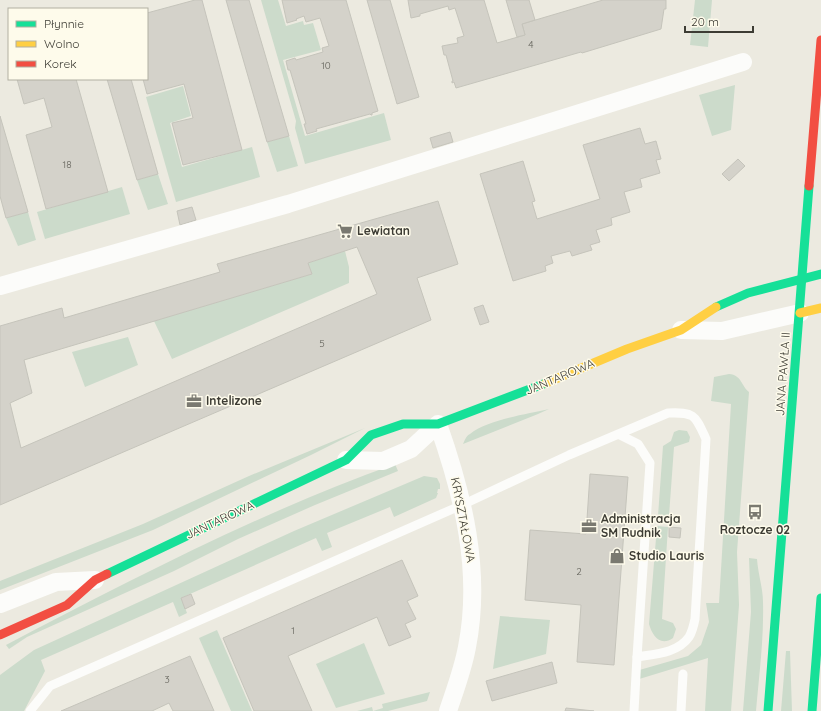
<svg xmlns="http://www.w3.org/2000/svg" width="821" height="711" viewBox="0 0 821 711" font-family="Quicksand,sans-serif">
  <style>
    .green { fill: #ccdbcb }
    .building { fill: #d4d2ca; stroke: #c5c4bb; fill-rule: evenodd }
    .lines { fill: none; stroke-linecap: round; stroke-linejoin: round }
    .lane { stroke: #fcfcfa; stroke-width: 9 }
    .street { stroke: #fcfcfa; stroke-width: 18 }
    .fast { stroke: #16e098; stroke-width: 9 }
    .slow { stroke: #ffcf43; stroke-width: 9 }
    .jam { stroke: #f24e42; stroke-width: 9 }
    .labels { text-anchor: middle; stroke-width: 3; stroke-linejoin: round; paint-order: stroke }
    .number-label { font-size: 10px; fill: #63625a }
    .poi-label { font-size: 12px; font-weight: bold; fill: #3d3c34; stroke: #fefbeb; text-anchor: start }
    .street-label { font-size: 12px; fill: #3d3c34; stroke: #fefbeb }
  </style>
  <rect width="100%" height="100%" fill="#eceae0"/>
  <g class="green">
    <polygon points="261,0 278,0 286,26 303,21 304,25 313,23 321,50 283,60 305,136 384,113 391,140 305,164 295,128 296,121"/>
    <polygon points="695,0 712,0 708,47 690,45"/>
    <polygon points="735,85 731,130 712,136 699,95"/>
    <polygon points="183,86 191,116 170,123 182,167 252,147 260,177 176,202 146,97"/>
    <polygon points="289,136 298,166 277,172 267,142"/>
    <polygon points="158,174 168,204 148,210 137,180"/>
    <polygon points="122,187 130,214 45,239 37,212"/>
    <polygon points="28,212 36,240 18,246 6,218"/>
    <polygon points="345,251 349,267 349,283 172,359 154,321 312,274 308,263"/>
    <polygon points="128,337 138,365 85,387 72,352"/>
    <path d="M729,374C742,375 741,386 749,392L737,552L739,605L731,711H705L708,658L636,680V671L688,656L701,645L709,622L706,603H719L731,404L711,401L714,377Z"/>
    <path d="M549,409L538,414L463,444C465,440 466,436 470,434C487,420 527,414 549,409Z"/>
    <polygon points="365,428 311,455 153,530 0,590 0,581 143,524 249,476"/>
    <polygon points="679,430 687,431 690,437 689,442 674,447 669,516 658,516 663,446 671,441 674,432"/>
    <path d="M395,464L398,471L315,505L238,539L174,571L27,637L9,649L6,645C132,579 261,512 395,464Z"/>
    <polygon points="424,476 437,478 440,484 440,489 438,489 437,493 438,493 436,498 394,517 390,507 327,533 332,547 322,551 316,538 181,598 187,613 179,617 173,602 41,660 45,671 24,711 0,711 0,675 34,650 294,531"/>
    <path d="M657,526L668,527L662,619L673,623L676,629L673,638C660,647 652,635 649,624Z"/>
    <path d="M749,558L757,559C758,574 763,588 763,602C764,639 759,675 756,711H743L751,612Z"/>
    <polygon points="500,616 550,620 546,654 493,669"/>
    <polygon points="217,630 252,711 231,711 199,638"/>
    <polygon points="364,643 385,694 336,708 316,664"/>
    <polygon points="786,651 790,651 792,711 781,711"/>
    <polygon points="430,692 427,701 388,711 357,711 372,707 373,711 383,708 382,704"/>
  </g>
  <g class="building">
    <polygon points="195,0 202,0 242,150 183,165 172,123 193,118 184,84 147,94 143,79 147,79 147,13"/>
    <polygon points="226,0 249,0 289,136 267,142"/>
    <polygon points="282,0 346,0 378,111 372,113 372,115 371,115 370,114 316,129 317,131 307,134 304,124 306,124 290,70 288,70 286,61 295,58 296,60 323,52 322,48 329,46 320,18 306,22 304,16 296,19 297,20 287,23"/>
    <polygon points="367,0 390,0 419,97 397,104"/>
    <polygon points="408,0 484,0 497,43 525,35 522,24 603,0 666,0 666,9 664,9 661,29 582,53 581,52 456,88 454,82 452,83 452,81 453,81 446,55 444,55 442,46 458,43 457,38 464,36 455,8 449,10 448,6 420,14 420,16 411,18"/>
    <polygon points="506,0 529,0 535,20 522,24 525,35 517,37"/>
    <polygon points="17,79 76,79 108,192 46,209 26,135 52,127 44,98 24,104"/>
    <polygon points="107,79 131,79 158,174 137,180"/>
    <polygon points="0,116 28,212 6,218 0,196"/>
    <polygon points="640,128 645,144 656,141 661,159 656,160 660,173 640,179 642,187 624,192 630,212 611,218 612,225 596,230 600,242 590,245 592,250 572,256 570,251 551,256 553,263 545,266 546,271 513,281 480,174 523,161 535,201 532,202 537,219 600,199 583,145"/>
    <polygon points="450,132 453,142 433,148 430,138"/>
    <polygon points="738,159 745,166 729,181 722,174"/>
    <path d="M438,201L458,264L417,278L431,320L0,505V326L62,308L64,318L220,272L217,264ZM357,247L377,294L21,448L10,403L32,393L24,360L312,274L308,263Z"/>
    <polygon points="192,207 196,220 180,225 177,211"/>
    <polygon points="483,305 489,322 480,325 474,308"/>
    <polygon points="590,474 628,477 614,665 577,662 581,605 525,600 530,530 586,534"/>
    <polygon points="669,527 681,528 680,538 669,537"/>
    <polygon points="402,560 418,596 407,601 416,619 405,624 411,637 389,646 377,617 288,656 312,711 254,711 223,638"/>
    <polygon points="191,594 195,604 185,609 181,598"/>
    <polygon points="190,656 214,711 173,711 169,703 152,711 61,711"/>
    <polygon points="552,662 557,683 492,701 486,681"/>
    <polygon points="566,708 594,711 565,711"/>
  </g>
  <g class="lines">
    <g class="lane">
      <path d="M30,711L50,686L462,505L569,455L668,413C695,412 695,415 706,439L695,619C694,624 692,632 689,637C678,653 655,654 637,657L650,463L638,444L618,434"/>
      <polyline points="634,711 637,657"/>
      <polyline points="681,711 683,674"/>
    </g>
    <g class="street">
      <polyline points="0,286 288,204 743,62"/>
      <polyline points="681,330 722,331 800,313"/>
      <path d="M346,460L383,461L411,449L438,424C463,495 482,571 467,647C463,669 455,690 448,711"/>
      <polyline points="0,604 56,582 95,580"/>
    </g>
    <g class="fast">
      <polyline points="716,307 748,293 821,274"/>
      <polyline points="107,574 346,460 371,435 403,424 438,424 546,383"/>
      <polyline points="768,711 809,186"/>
      <polyline points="812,711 821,598"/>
    </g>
    <g class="slow">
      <polyline points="800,313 821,308"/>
      <polyline points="546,383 627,349 681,330 716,307"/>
    </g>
    <g class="jam">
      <polyline points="809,186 821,40"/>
      <polyline points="0,635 67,605 95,580 107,574"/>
    </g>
  </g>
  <defs>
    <g id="supermarket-bare" transform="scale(1.2)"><path d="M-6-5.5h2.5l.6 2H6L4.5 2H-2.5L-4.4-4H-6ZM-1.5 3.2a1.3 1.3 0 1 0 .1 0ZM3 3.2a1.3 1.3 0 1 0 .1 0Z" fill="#7a7970" stroke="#fefbeb" stroke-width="2.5" paint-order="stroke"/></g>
    <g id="office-bare" transform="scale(1.2)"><path d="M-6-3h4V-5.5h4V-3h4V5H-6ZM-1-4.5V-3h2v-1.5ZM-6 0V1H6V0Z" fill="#7a7970" stroke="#fefbeb" stroke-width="2.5" paint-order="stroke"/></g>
    <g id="bus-bare" transform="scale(1.2)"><path d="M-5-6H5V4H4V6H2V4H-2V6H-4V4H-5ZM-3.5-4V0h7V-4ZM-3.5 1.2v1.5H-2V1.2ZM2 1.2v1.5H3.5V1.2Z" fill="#7a7970" stroke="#fefbeb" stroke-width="2.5" paint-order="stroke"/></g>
    <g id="shop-bare" transform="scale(1.2)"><path d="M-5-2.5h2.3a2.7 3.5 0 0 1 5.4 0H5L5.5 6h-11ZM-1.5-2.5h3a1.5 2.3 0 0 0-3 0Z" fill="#7a7970" stroke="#fefbeb" stroke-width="2.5" paint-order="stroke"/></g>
  </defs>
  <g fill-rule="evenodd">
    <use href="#supermarket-bare" x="345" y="231"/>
    <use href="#office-bare" x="194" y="401"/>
    <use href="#bus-bare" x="755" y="512"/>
    <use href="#office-bare" x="589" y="526"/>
    <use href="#shop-bare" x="617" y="556"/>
  </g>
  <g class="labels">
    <g class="number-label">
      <text x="531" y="48">4</text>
      <text x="326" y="69">10</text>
      <text x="67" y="168">18</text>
      <text x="322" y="347">5</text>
      <text x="579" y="575">2</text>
      <text x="293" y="634">1</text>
      <text x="167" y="683">3</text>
    </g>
    <g class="poi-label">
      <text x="357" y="235">Lewiatan</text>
      <text x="206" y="405">Intelizone</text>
      <text x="601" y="523">Administracja<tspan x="601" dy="14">SM Rudnik</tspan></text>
      <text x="755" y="534" text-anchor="middle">Roztocze 02</text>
      <text x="629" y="560">Studio Lauris</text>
    </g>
    <g class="street-label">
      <text transform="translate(783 374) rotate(-86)" y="4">JANA PAWŁA II</text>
      <text transform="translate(560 377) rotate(-23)" y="4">JANTAROWA</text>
      <text transform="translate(220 520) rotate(-25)" y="4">JANTAROWA</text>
      <text transform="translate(463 520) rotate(79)" y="4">KRYSZTAŁOWA</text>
    </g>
  </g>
  <rect x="8" y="8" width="140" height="72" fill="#fefbeb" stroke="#b1afa2"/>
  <rect x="16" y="21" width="20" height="6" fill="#16e098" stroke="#b1afa2"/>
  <text x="44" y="28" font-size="12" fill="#3d3c34">Płynnie</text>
  <rect x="16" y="41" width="20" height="6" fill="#ffcf43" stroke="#b1afa2"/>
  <text x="44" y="48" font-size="12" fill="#3d3c34">Wolno</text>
  <rect x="16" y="61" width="20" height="6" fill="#f24e42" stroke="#b1afa2"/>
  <text x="44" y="68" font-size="12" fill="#3d3c34">Korek</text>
  <path d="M685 26v6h68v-6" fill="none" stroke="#3d3c34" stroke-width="2"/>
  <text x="691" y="26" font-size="12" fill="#3d3c34" stroke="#fefbeb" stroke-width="3" paint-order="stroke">20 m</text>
</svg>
